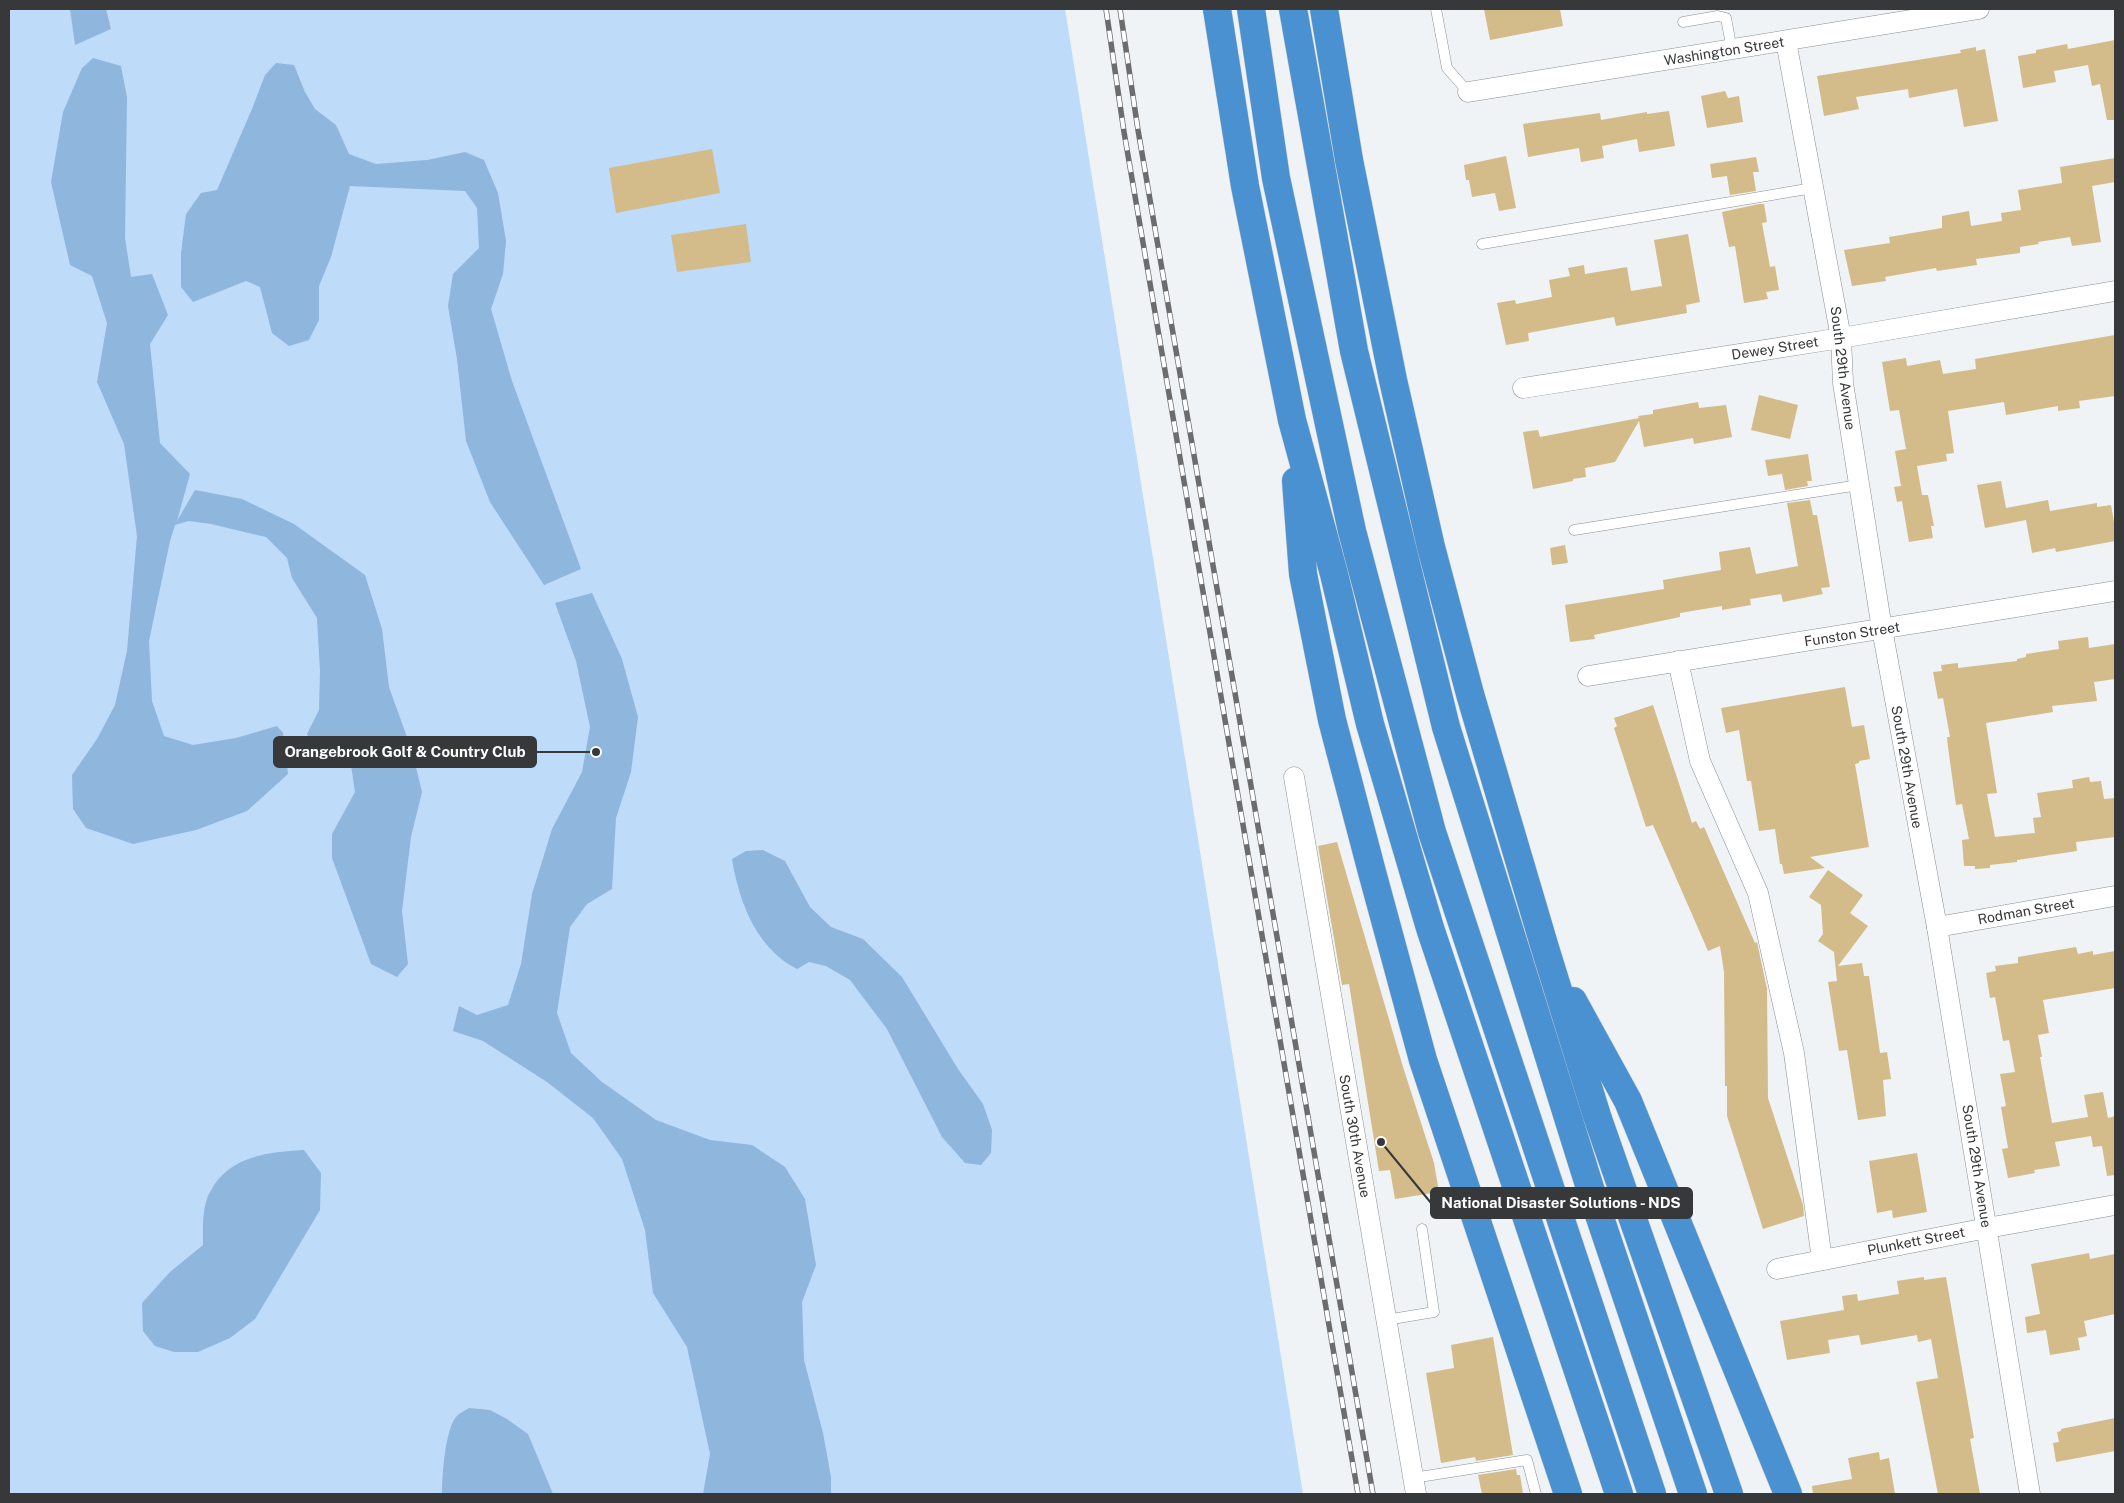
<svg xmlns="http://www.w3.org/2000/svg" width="2124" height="1503" viewBox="0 0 2124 1503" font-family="'Public Sans',sans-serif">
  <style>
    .green { fill: #bedbf9 }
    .water { fill: #8fb6dd }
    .building { fill: #d3bb8a }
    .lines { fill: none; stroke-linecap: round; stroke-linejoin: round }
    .service-casing { stroke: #8b8f92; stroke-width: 11 }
    .minor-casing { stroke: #8b8f92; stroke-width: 21 }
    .motorway-casing { stroke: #cfcfcf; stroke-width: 29 }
    .service { stroke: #fff; stroke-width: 10 }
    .minor { stroke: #fff; stroke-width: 20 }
    .motorway { stroke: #4a91d2; stroke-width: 28 }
    .rail-casing { stroke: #6a6c6e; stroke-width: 5.5 }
    .rail { stroke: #fff; stroke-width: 4; stroke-dasharray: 11; stroke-linecap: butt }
    .labels { text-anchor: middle; stroke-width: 4.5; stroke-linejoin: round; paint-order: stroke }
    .street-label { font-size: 14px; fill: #373839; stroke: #fff }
    .leader { fill: none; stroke: #373839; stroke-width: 2 }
    .callout-dot { fill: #373839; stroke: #fff; stroke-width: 2 }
    .callout { fill: #373839; stroke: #373839; stroke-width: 2 }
    .callout-label { font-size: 15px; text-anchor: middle; font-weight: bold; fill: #fff }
  </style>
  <rect width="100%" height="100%" fill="#eff3f6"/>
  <polygon class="green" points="9,9 1065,9 1303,1494 9,1494"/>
  <g class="water">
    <polygon points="70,9 106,9 111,29 75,45"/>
    <polygon points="93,58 121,66 127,97 125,238 131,277 152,274 168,315 150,344 160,443 190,474 177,521 195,490 242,499 294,524 365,575 382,629 389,687 412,751 422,792 411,837 402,911 408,964 397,977 371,964 332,858 332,834 355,792 349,752 312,745 307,734 319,710 320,672 317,618 292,578 287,558 266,537 211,524 189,521 175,525 170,541 149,641 152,701 164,736 193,745 236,738 277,726 283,733 288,774 247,811 196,830 133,844 86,828 73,809 72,775 97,739 115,705 127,651 137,536 124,444 97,382 107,323 92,276 70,265 51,182 63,112 82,68"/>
    <polygon points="276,63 294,65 305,92 315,109 336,125 349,154 376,164 427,160 465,152 484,160 498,193 506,241 503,274 491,309 512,381 581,569 544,585 490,502 466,441 457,359 448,306 453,274 479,248 477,208 465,191 350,186 331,257 319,286 319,320 309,340 289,346 272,333 260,287 246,281 193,302 181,287 181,253 186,214 201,193 217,190 252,109 265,75"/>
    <polygon points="592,593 622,659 638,717 631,772 616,818 612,889 587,904 570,927 557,1013 571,1053 602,1082 656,1120 710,1140 752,1145 785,1167 805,1199 816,1265 802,1302 804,1360 823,1433 831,1477 831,1494 703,1494 710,1454 687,1347 653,1293 645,1230 622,1159 593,1118 547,1082 483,1041 453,1031 459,1006 477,1015 508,1005 521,964 532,894 552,829 582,772 590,727 576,661 555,603"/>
    <path d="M763,850L785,861L810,907L831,927L863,939L902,977L958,1069L983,1104L992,1130L991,1153L981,1165L965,1163L942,1137L887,1029L850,980L826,966L809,962L797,969C756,948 739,902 732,859L746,851Z"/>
    <path d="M304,1150L321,1173L320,1210L255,1319L230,1338L198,1352H174L155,1346L143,1331L142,1303L170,1272L203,1245C203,1230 202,1214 207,1199C208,1194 212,1190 214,1185C234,1155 271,1152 304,1150Z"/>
    <path d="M469,1408L490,1410L507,1419L528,1434L553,1494H442C442,1477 445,1430 456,1417C459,1413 465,1411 469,1408Z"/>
  </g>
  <g class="building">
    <polygon points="1484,9 1560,9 1563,26 1490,40"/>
    <polygon points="2115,40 2115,120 2107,120 2100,84 2092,86 2088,65 2054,71 2056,82 2023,88 2018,56 2036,53 2036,50 2067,44 2068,49"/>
    <polygon points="1976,47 1976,51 1985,49 1998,121 1964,127 1957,89 1909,98 1908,89 1856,97 1859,109 1824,116 1817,76 1961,53 1960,50"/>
    <polygon points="1725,91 1728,98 1739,96 1743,122 1707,128 1701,96"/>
    <polygon points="1669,111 1675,146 1639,152 1637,139 1602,146 1604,158 1581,162 1579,148 1528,157 1523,124 1600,113 1601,120 1647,112 1647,114"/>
    <polygon points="712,149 720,193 616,213 609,168"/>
    <polygon points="1506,156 1516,208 1499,211 1495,193 1472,197 1469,180 1466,180 1464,165"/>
    <polygon points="1756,157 1759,172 1753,172 1756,191 1730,195 1727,176 1712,178 1710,164"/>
    <polygon points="2115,158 2115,182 2092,186 2101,242 2072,246 2070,237 2038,242 2039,244 2020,247 2020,253 1976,259 1977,265 1937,271 1936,268 1885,277 1886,281 1852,286 1844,250 1890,243 1889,237 1942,228 1942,216 1969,211 1971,226 2002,221 2001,213 2021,210 2018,190 2062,183 2060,167"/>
    <polygon points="1759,204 1764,204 1767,222 1762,223 1770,267 1775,266 1779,290 1766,292 1768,299 1744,303 1735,246 1729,247 1722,212"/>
    <polygon points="746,224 751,262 677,272 671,235"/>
    <polygon points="1688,234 1700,302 1686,305 1687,313 1616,326 1614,317 1528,333 1529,341 1506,345 1497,303 1515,300 1516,304 1552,297 1549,280 1570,276 1568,268 1584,265 1585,274 1627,267 1631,291 1662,286 1654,240"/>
    <polygon points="2115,335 2115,396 2079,401 2080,408 2058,411 2058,406 2006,415 2004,402 1948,411 1954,453 1946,454 1947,461 1917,466 1922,495 1928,495 1934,526 1931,526 1933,538 1909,542 1902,501 1897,502 1894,487 1901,486 1895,451 1906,449 1899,410 1890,411 1882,362 1906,358 1907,366 1940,360 1943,374 1976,369 1975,359"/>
    <polygon points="1759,395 1798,405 1790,439 1751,430"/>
    <polygon points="1698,402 1699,408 1726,405 1732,437 1694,444 1693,438 1644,447 1639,421 1615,462 1585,468 1586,477 1573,479 1573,481 1533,489 1523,432 1538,430 1540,437 1639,418 1638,416 1653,414 1653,410"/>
    <polygon points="1808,454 1812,481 1807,481 1808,486 1785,490 1782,474 1768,476 1765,460"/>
    <polygon points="2001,481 2006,508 2048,500 2050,511 2097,503 2097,507 2111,505 2115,528 2115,541 2056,552 2055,548 2032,553 2026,520 1985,528 1977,485"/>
    <polygon points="1810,500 1813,515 1817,515 1830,587 1821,588 1823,594 1783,602 1781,594 1750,599 1751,605 1722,610 1722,606 1680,613 1680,617 1594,635 1595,639 1570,642 1565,605 1664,589 1663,580 1721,570 1719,552 1750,547 1756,574 1798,566 1787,503"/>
    <polygon points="1565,545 1568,563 1552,565 1550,548"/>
    <polygon points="2088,637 2089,648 2115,644 2115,679 2094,682 2097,701 2052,706 2053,712 1986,723 1997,793 1987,794 1995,837 2035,833 2033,818 2041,817 2037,793 2073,788 2072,780 2089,777 2090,782 2101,781 2104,799 2115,798 2115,837 2076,842 2077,851 2017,860 2017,862 1990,865 1990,868 1975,869 1975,866 1964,866 1962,840 1969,839 1962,804 1956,805 1948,747 1947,737 1950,737 1943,698 1938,699 1933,672 1942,671 1941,665 1958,663 1958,668 2017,661 2017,659 2026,657 2026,654 2059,649 2058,641"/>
    <polygon points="1845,687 1852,727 1864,725 1870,759 1859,761 1859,763 1855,764 1869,847 1810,857 1825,868 1784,874 1782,864 1780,864 1775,829 1759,831 1751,781 1747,781 1739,730 1726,733 1721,708"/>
    <polygon points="1653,705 1692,823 1696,821 1700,829 1704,827 1755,943 1757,942 1767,989 1768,1098 1803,1205 1804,1216 1763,1229 1727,1116 1727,1086 1725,1086 1724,972 1720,946 1708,951 1653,825 1646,827 1614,728 1617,726 1614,718"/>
    <polygon points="1337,842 1403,1067 1434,1163 1439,1192 1395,1199 1390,1170 1379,1171 1349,984 1342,985 1318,846"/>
    <polygon points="1828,870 1863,895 1850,913 1868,926 1838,966 1862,963 1864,976 1869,976 1880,1053 1887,1052 1891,1079 1883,1080 1886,1116 1858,1120 1847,1050 1839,1051 1828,982 1837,981 1834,952 1818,941 1823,934 1821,905 1809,897"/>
    <polygon points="2076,947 2078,954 2093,951 2093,955 2115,951 2115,988 2043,1000 2049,1033 2038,1035 2042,1057 2040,1057 2052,1123 2088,1117 2084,1095 2103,1092 2108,1118 2115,1116 2115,1175 2107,1176 2102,1146 2093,1147 2091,1136 2055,1142 2060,1166 2034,1170 2035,1173 2008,1178 2002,1149 2008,1148 2001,1107 2006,1106 2000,1074 2015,1072 2009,1040 2003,1041 1995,997 1990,998 1986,973 1996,971 1995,966 2018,963 2018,957"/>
    <polygon points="1917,1153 1927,1212 1893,1218 1892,1210 1877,1213 1869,1161"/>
    <polygon points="2089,1253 2090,1259 2115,1254 2115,1314 2084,1321 2087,1336 2078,1338 2080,1350 2050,1355 2046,1330 2027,1333 2025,1317 2040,1314 2031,1264"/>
    <polygon points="1924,1277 1924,1280 1946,1277 1974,1438 1970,1439 1980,1494 1938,1494 1916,1382 1938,1378 1931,1339 1918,1342 1917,1335 1861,1345 1859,1335 1828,1340 1830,1353 1787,1360 1780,1321 1844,1310 1842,1296 1857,1294 1858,1301 1899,1294 1897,1281"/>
    <polygon points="1493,1337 1513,1455 1476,1461 1475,1457 1441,1463 1426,1373 1454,1368 1451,1345"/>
    <polygon points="2115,1418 2115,1451 2056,1462 2053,1443 2059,1442 2057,1432 2061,1431 2061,1429"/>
    <polygon points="1879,1452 1880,1460 1889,1458 1895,1494 1813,1494 1812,1486 1852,1479 1848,1458"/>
    <polygon points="1516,1469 1517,1475 1520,1475 1523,1494 1482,1494 1478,1475"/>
  </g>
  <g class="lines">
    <g class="service-casing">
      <g id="service">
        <polyline points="1436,9 1447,68 1468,92"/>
        <polyline points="1683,22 1718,16 1726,18 1732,50"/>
        <polyline points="1482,244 1813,188"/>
        <polyline points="1574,530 1859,485"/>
        <polyline points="1386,1320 1434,1312 1422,1229"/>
        <polyline points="1413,1478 1527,1460 1536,1494"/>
      </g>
    </g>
    <g class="minor-casing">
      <g id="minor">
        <polyline points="1786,41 1841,338 1843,383 1882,629 1937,927 2030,1494"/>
        <polyline points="1468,92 1979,9"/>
        <polyline points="1523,388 1841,338 2115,291"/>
        <polyline points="1678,661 1700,761 1758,893 1794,1053 1822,1260"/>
        <polyline points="1588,676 2115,591"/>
        <polyline points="1294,777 1416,1494"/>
        <polyline points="1937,927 2115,896"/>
        <polyline points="1777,1269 1987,1228 2115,1205"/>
      </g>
    </g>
    <g class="motorway-casing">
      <g id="motorway">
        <polyline points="1217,9 1245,186 1292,420 1334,574 1370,724 1430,928 1619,1494"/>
        <polyline points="1251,9 1276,178 1352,531 1432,832 1652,1494"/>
        <polyline points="1293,9 1354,351 1446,727 1590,1188 1693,1494"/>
        <polyline points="1324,9 1349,160 1393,380 1431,547 1470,694 1545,948 1597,1116 1729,1494"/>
        <polyline points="1296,481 1303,574 1332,720 1372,872 1423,1060 1568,1494"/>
        <polyline points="1573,1001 1628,1101 1788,1494"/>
      </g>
    </g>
    <use href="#service" class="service"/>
    <use href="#minor" class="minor"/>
    <use href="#motorway" class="motorway"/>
    <g class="rail-casing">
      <g id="rail">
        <polyline points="1106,9 1124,132 1358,1494"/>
        <polyline points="1120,9 1138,130 1373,1494"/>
      </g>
    </g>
    <use href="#rail" class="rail"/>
  </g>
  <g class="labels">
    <g class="street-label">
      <text transform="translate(1724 51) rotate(-9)" y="5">Washington Street</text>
      <text transform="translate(1775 348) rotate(-9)" y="5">Dewey Street</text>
      <text transform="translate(1843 368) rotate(83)" y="5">South 29th Avenue</text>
      <text transform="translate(1852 634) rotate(-9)" y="5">Funston Street</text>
      <text transform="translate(1907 767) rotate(80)" y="5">South 29th Avenue</text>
      <text transform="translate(2026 911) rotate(-10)" y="5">Rodman Street</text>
      <text transform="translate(1355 1136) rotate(80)" y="5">South 30th Avenue</text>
      <text transform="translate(1977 1166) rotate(81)" y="5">South 29th Avenue</text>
      <text transform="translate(1916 1241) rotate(-11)" y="5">Plunkett Street</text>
    </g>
  </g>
  <path class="leader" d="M596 752L536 752M1381 1142L1431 1203"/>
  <g class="callout-dot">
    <circle cx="596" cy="752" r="5"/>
    <circle cx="1381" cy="1142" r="5"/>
  </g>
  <g class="callout">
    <rect x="274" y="737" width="262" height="30" rx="5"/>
    <rect x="1431" y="1188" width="261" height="30" rx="5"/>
  </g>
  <g class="callout-label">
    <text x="405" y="757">Orangebrook Golf &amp; Country Club</text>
    <text x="1561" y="1208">National Disaster Solutions - NDS</text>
  </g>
  <rect width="2124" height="1503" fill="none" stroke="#373839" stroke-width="20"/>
</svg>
